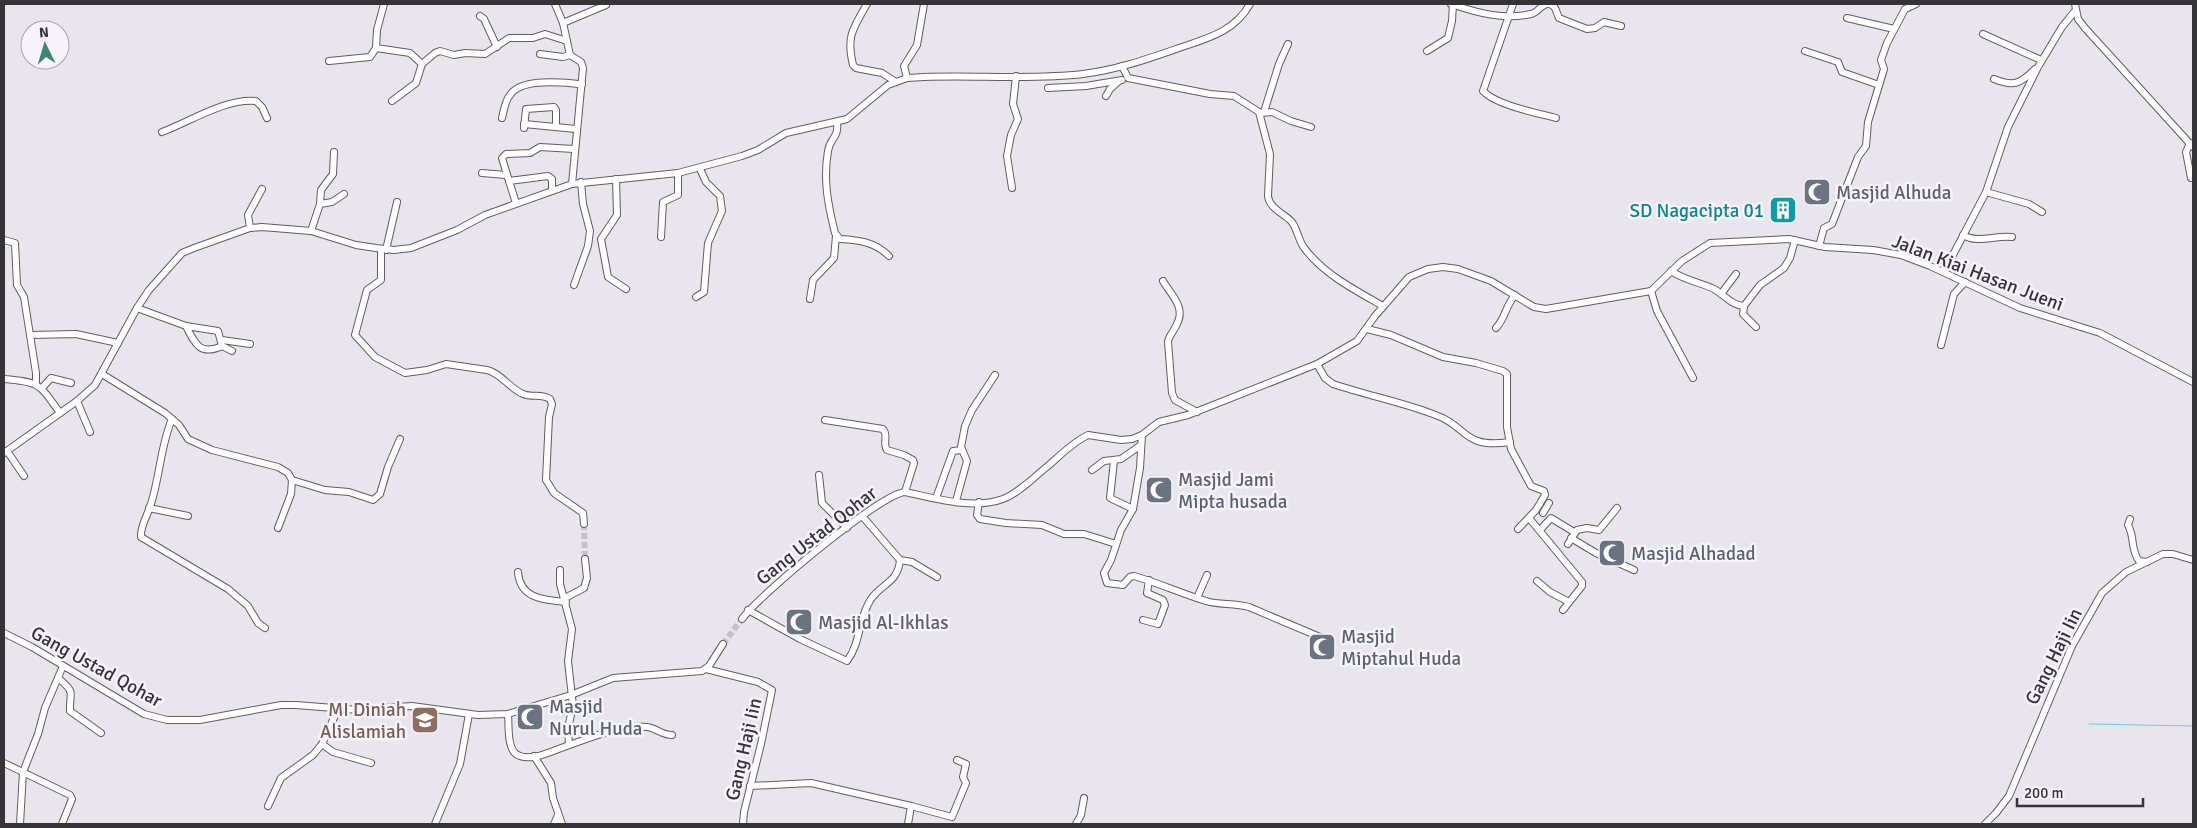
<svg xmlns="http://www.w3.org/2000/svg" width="2197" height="828" viewBox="0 0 2197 828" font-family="Signika,sans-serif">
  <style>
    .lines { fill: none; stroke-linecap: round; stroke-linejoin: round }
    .stream { stroke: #6dcbd9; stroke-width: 1 }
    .minor-tunnel { stroke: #c4c1c8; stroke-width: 6; stroke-dasharray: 6 3; stroke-linecap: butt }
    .minor-casing { stroke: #5f5d63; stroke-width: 8 }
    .minor { stroke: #fff; stroke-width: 6 }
    .labels { text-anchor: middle; stroke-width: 5; stroke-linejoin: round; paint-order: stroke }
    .worship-label { font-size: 19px; fill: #5b616d; stroke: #f6f3fa; text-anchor: start }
    .culture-label { font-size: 19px; fill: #0d838f; stroke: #f6f3fa; text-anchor: end }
    .street-label { font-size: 19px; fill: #343336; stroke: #f6f3fa }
    .education-label { font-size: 19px; fill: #785e54; stroke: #f6f3fa; text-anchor: end }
  </style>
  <rect width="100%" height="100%" fill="#e8e5ed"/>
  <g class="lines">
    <polyline class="stream" points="2089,724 2193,726"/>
    <g class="minor-tunnel">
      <polyline points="584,524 585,559"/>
      <polyline points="723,644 742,619"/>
    </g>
    <g class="minor-casing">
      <g id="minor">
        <polyline points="384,4 377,30 376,48 410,53 422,64"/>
        <polyline points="555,4 563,23 570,55 581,62 583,68 572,184"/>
        <path d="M867,4C853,28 846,37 853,65L856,68L882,73L896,82"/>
        <path d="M1451,4C1478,13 1503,20 1531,14C1538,13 1541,4 1548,4C1556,4 1556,12 1559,18L1587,29L1595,28L1604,22L1621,26"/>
        <path d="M1513,4L1483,91C1496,105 1537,113 1556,118"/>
        <polyline points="2075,4 2078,19 2085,28 2193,147"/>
        <polyline points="480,16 484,19 497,47"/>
        <polyline points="1847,18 1894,29"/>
        <polyline points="563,23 606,5"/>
        <polyline points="1983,34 2041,60"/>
        <polyline points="1427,51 1448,38 1452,21 1453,4"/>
        <polyline points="1805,51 1838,62 1842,72 1879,85"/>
        <polyline points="540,54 563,57 570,55"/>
        <polyline points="329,61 370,57 376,48"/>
        <path d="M1122,66L1128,78L1210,94L1234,96L1259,112L1270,154L1268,196C1269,208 1284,214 1291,221C1298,229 1298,241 1305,249C1325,275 1355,290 1383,306"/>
        <polyline points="907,78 904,66 917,45 924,4"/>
        <path d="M1994,79C2014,87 2020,84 2035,69"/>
        <polyline points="1048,88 1086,86 1122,80"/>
        <polyline points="1106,96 1110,89 1118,82"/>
        <polyline points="392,101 416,83 422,64 435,53 440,51 454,55 465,53 485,54 509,38 533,38 545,34 567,41"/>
        <polyline points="1264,112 1279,64 1288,44"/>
        <polyline points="1261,113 1272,112 1291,121 1311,127"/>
        <path d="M502,118C504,110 505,101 510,95C522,77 563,83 582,84"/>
        <path d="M837,122C839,139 830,137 828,151C823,180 828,205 835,233L840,239C859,240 875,242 889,256"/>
        <polyline points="524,124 576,129"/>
        <polyline points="524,128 526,109 554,107 556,110 556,127"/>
        <path d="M162,132C189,122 226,98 256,101L262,107L267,118"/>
        <polyline points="2190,143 2186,152 2191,178"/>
        <polyline points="482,173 506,175"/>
        <polyline points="616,179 617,215 601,239 608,277 626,289"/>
        <polyline points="509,181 502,158 506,154 530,153 540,147 574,149"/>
        <polyline points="1012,188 1007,156 1011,135 1018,119 1013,104 1016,76"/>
        <polyline points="1986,192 2029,204 2042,212"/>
        <polyline points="516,203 509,181 548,176 552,179 552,191"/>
        <polyline points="320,204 321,190 333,174 334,152"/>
        <polyline points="250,228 248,215 262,189"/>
        <polyline points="311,231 320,204 332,202 344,194"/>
        <path d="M1963,235C1978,244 1994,235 2012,237"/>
        <polyline points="661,237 663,202 678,195 678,173"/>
        <polyline points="4,240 15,243 17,285 24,297 36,373 36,384"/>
        <polyline points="1819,246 1824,228 1832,224 1858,157 1866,146 1868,122 1884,69 1881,60 1887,43 1905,9 1916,4"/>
        <path d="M381,249V280L367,290L355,335L375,357L405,373L427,370L446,364L487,370C501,373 510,389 523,394C533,398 541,393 550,399L552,404L549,417L546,480L554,493L583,513L584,524"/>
        <polyline points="386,250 397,202"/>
        <path d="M1671,271C1684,280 1699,282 1714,289C1725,295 1731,305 1744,306L1760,285L1784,268L1790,258L1795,240"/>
        <polyline points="1944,272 1986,192 2008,127 2038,67 2062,27 2075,11"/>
        <path d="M1163,281C1171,295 1186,307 1177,324C1174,331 1169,335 1168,342L1172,393L1175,400L1197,412"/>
        <polyline points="574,285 588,246 590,231 583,204 581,182"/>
        <polyline points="1651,291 1657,311 1693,378"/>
        <polyline points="1721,294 1736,274"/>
        <polyline points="696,297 704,292 708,243 722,211 720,196 706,182 700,169"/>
        <polyline points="810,299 813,280 834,258 836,236"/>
        <polyline points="1744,306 1743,314 1756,327"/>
        <path d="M137,308L186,326C195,344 200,356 222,346L232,351"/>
        <polyline points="186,326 218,331 222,346"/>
        <path d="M1496,328C1506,317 1505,307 1515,295"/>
        <polyline points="1367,329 1391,335 1443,357 1476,363 1503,371 1507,374 1507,427 1511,449 1531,486 1544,491 1545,495 1536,510 1518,529"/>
        <polyline points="30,335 76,334 118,343"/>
        <polyline points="222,340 250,344"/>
        <polyline points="1941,345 1954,294 1965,282"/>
        <path d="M1317,364L1325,378L1333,384C1366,395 1401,402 1433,414C1469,426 1461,449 1510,442"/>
        <polyline points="102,374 165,413 179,425 188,439 212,450 278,467 288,473 292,480 325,490 349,492 373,500 380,494 388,467 400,439"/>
        <path d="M4,379C41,382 39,384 60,413"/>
        <polyline points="42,388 51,378 71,383"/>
        <polyline points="77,401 90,432"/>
        <path d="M172,419C160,447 160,478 150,507C147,516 140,527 141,537L228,589L248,606L258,623L265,628"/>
        <path d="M825,420L883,429C889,436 882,443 887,450L904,455L913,460L914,463L905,492"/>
        <path d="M1142,435L1140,468L1133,509L1121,530L1111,560L1104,573L1107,583L1123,585L1130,577L1134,576C1159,583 1182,594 1206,601C1218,605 1234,603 1249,607L1327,640"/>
        <polyline points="7,451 24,476"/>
        <path d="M4,453L77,401L95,385L137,308L149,290L182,253L194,248L250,228L262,227L311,231L356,245L376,248L394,250L411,248L457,230L485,215L572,184L678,173L742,156L758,150L786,133L847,119L888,85L907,78L924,77C976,75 1031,80 1083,74C1117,70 1150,58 1182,47C1209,38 1235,31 1250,4"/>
        <polyline points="1114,461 1110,498 1133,509"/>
        <polyline points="1092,470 1104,461 1121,459 1141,445"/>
        <polyline points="819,475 822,503 847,528"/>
        <polyline points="936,498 953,451 962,450"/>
        <polyline points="956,501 967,461 961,447 965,426 972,410 995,375"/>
        <polyline points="979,502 977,515 980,519 1006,523 1042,525 1064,534 1084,534 1116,544"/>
        <polyline points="149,508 188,516"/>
        <polyline points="1543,513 1549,503"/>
        <polyline points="863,517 900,560 912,562 937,577"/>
        <polyline points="1529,518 1582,582 1582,586 1563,610"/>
        <path d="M2130,519L2128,525C2135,537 2130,549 2139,561L2147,562"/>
        <polyline points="278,528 291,494 292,480"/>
        <polyline points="1540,530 1551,518 1574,532"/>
        <polyline points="1571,538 1596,553 1634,570"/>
        <polyline points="1568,544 1577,530 1587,528 1599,530 1617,508"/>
        <polyline points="560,570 560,584 572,629 568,661 573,706 568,728 569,745"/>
        <path d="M518,572C520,599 544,600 566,602"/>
        <polyline points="1537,581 1550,592 1569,602"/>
        <polyline points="565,598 584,588 587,578 585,559"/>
        <polyline points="1197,598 1207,575"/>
        <path d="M748,610L800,639L847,661C861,643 858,618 871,599C882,583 898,583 900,560"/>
        <path d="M742,619C758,596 880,494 905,492C934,498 973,510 1003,499C1018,493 1031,480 1043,470C1058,458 1071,443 1088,435L1121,440L1132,439L1142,435L1159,422L1188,415L1317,364L1357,341L1375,316L1409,277L1428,269L1443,267L1458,269L1491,281L1534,307L1546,309L1651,291L1682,261L1710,243L1789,239L1825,247L1873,250L1901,255L1930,266L2020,308L2100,333L2193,382"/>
        <polyline points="1143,620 1158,624 1165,605 1163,600 1147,593 1149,580"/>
        <polyline points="4,633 32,647 144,714 167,720 200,720 281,705 296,705 359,710 412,706 478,715 508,714 571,695 613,678 702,671 709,666 723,644"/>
        <polyline points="706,669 758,682 772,690 761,744 744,812 743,824"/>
        <path d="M58,678C77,694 69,691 70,711L101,733"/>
        <path d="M508,714C509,725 507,747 516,754C529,763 552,751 564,747C590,738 619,725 647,727C656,728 662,735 672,735"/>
        <polyline points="322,744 333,752 371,763"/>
        <polyline points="534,756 551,783 553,798 562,824"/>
        <polyline points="4,763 70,795 72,799 62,824"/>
        <polyline points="750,786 811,783 911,806 908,824"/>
        <polyline points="268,806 281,778 313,755 322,744 338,709"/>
        <polyline points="911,806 952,817 966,783 963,777 966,764 957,760"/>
        <polyline points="20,824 23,772 38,734 45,708 63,666"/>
        <polyline points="435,824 460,764 469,714"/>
        <polyline points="554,824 558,815"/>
        <polyline points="1076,824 1081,815 1084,798"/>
        <polyline points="1985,824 1996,813 2009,796 2072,646 2102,593 2126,572 2163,554 2173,554 2193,560"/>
      </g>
    </g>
    <use href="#minor" class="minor"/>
  </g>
  <defs>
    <g id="mosque-square" transform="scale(1.4375)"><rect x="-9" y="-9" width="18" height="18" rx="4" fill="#6b7280" stroke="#f6f3fa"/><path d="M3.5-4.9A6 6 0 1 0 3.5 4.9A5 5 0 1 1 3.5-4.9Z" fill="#fff"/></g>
    <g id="building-square" transform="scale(1.4375)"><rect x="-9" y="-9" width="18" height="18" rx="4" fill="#0f9aa8" stroke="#f6f3fa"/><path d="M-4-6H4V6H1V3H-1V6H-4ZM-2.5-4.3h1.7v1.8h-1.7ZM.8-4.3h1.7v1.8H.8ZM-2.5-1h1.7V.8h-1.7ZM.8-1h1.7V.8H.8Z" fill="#fff"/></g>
    <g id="school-square" transform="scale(1.4375)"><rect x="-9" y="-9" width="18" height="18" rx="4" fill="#8d6e63" stroke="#f6f3fa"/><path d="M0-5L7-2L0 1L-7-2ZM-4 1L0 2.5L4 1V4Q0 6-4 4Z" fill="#fff"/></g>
  </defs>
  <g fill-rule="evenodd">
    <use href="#mosque-square" x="1817" y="192"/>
    <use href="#building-square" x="1783" y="210"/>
    <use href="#mosque-square" x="1159" y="490"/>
    <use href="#mosque-square" x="1612" y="553"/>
    <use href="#mosque-square" x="799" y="622"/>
    <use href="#mosque-square" x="1322" y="647"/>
    <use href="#mosque-square" x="530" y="717"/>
    <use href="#school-square" x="425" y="720"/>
  </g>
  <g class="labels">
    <g class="worship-label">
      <text x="1836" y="199">Masjid Alhuda</text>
      <text x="1178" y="486">Masjid Jami<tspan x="1178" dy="22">Mipta husada</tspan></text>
      <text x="1631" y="560">Masjid Alhadad</text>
      <text x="818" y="629">Masjid Al-Ikhlas</text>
      <text x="1341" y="643">Masjid<tspan x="1341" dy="22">Miptahul Huda</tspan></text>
      <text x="549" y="713">Masjid<tspan x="549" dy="22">Nurul Huda</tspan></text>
    </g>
    <g class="culture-label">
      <text x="1764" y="217">SD Nagacipta 01</text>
    </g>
    <g class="street-label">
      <text transform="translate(1978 272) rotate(21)" y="7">Jalan Kiai Hasan Jueni</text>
      <text transform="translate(816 535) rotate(-38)" y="7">Gang Ustad Qohar</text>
      <text transform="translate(2053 656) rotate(-64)" y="7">Gang Haji Iin</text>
      <text transform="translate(97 666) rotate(29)" y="7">Gang Ustad Qohar</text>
      <text transform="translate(743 749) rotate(-77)" y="7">Gang Haji Iin</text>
    </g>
    <g class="education-label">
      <text x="406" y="716">MI Diniah<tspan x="406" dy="22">Alislamiah</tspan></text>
    </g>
  </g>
  <rect width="2197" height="828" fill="none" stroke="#343336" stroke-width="10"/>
  <g transform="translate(45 45) rotate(355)"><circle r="24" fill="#f6f3fa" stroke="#a8a6ac"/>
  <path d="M0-4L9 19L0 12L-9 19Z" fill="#408478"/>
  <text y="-8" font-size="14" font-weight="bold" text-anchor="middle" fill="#343336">N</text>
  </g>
  <path d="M2017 798v8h126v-8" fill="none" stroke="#343336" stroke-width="2.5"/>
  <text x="2024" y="798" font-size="15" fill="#343336" stroke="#f6f3fa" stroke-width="4" paint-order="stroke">200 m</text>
</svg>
